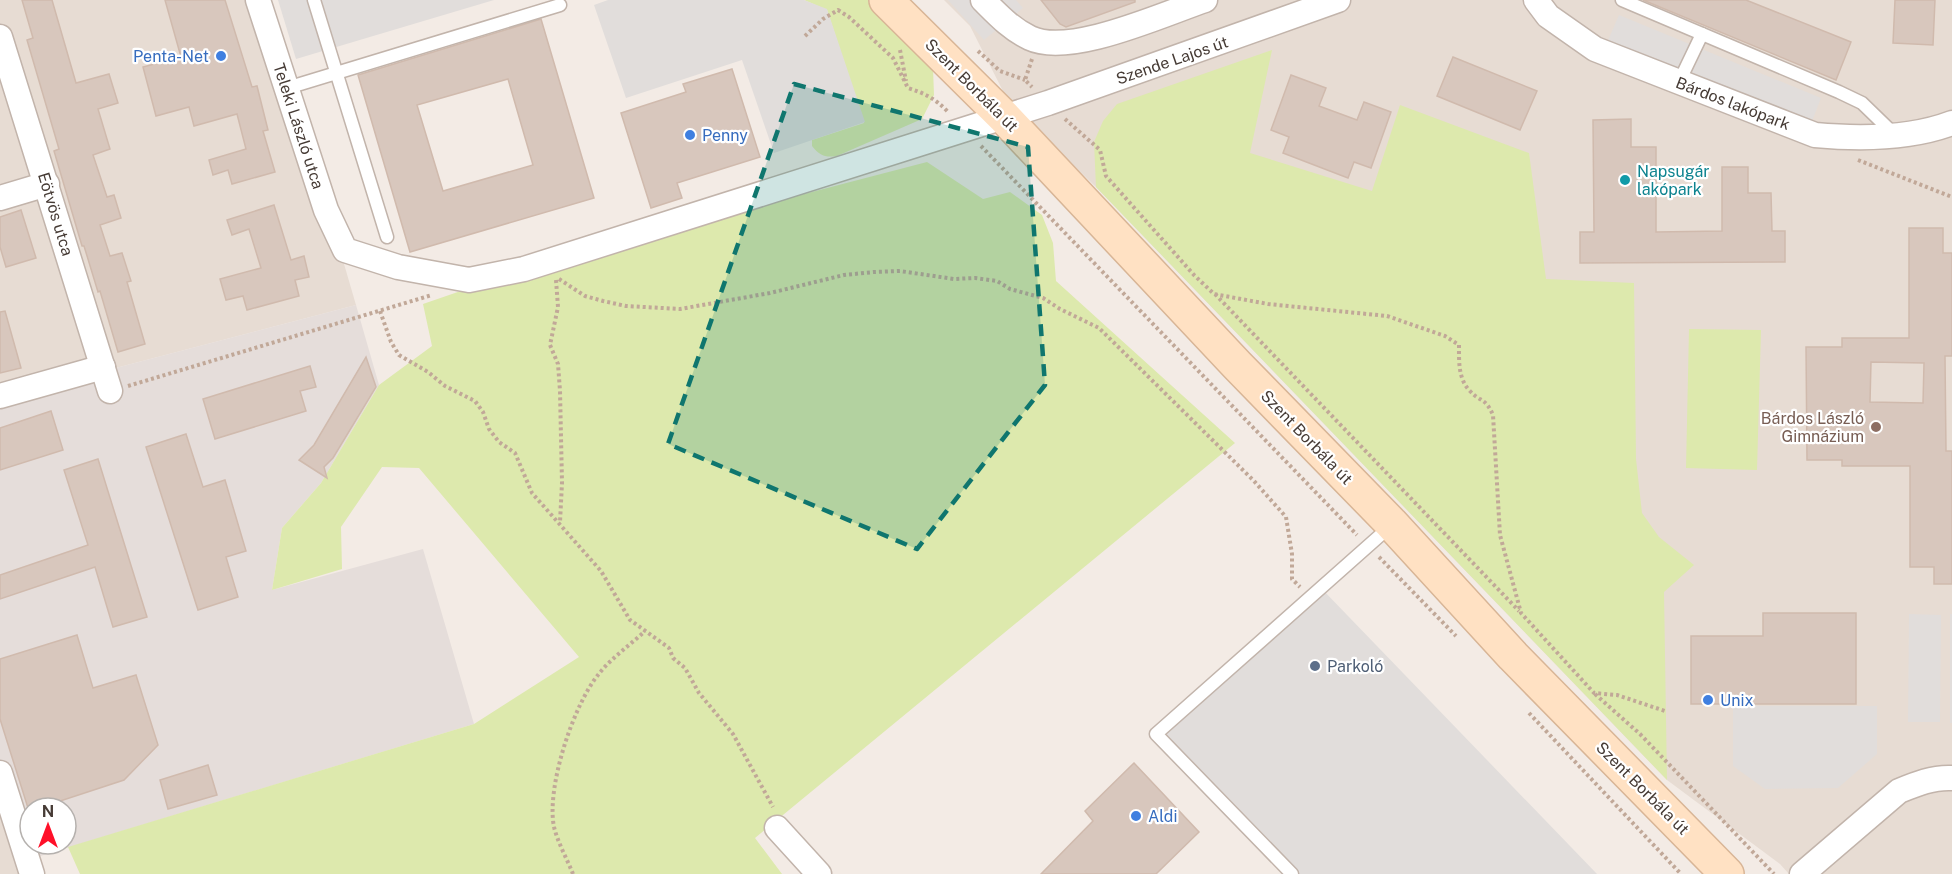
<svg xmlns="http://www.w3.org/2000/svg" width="1952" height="874" viewBox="0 0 1952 874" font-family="'Public Sans',sans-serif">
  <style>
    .residential { fill: #e7dcd3 }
    .industrial { fill: #e5ddda; fill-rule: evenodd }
    .green { fill: #dde9ad }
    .parking { fill: #e1dddb }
    .building { fill: #d8c7bd; stroke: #d0baad; stroke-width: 1.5; fill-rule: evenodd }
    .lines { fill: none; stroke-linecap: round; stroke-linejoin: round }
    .lane-casing { stroke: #c2b4ab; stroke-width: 15 }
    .street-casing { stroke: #c2b4ab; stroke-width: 27 }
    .secondary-casing { stroke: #d8b596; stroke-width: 36 }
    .path { stroke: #c1a898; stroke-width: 4; stroke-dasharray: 3 3; stroke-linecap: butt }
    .lane { stroke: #fff; stroke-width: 12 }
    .street { stroke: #fff; stroke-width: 24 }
    .secondary { stroke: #ffe1c3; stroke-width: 33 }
    .marked { fill: #0f766e; fill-opacity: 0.2; stroke: #0f766e; stroke-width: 4.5; stroke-dasharray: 12 8; stroke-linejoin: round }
    .shop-dot { fill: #3f7fe0; stroke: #fff; stroke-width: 2 }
    .culture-dot { fill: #0f9aa8; stroke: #fff; stroke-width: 2 }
    .education-dot { fill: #8d6e63; stroke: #fff; stroke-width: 2 }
    .service-dot { fill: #5c6f8a; stroke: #fff; stroke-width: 2 }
    .labels { text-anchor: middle; stroke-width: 4.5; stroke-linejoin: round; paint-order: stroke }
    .shop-label { font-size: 16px; fill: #366cbe; stroke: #fff; text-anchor: start }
    .street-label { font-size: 16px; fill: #463b35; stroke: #fff }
    .culture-label { font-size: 16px; fill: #0d838f; stroke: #fff; text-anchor: start }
    .education-label { font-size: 16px; fill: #785e54; stroke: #fff; text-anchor: end }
    .service-label { font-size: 16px; fill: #4e5e75; stroke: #fff; text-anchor: start }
  </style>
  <rect width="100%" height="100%" fill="#f3ebe5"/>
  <g class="residential">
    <polygon points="0,0 267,0 356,305 108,370 0,403"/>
    <polygon points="944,0 1952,0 1952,874 1789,874 1780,864 1667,780 1096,187 1009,103 970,26"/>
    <polygon points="0,784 28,874 0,874"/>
  </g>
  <path class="industrial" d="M356,305L379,385L321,483L282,528L272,590L423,549L474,724L24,861L0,784V403L108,370ZM30,808H66V844H30Z"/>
  <g class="green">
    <path d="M804,0H868L933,68L934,95L922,119L837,156C825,158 819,155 812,146V140L864,123L827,10Z"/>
    <polygon points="1272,50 1250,153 1372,191 1400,105 1529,153 1546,279 1634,283 1636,459 1642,513 1659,537 1694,565 1664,592 1667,780 1096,187 1094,142 1103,121 1117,104"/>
    <polygon points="927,162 983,199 1010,192 1042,215 1053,243 1056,281 1235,443 755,838 782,874 80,874 68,847 474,724 579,657 419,468 382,467 341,527 342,569 272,590 282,528 321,483 379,385 432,346 423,304 548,261"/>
    <polygon points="1689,329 1761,330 1757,470 1686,468"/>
  </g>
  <g class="parking">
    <polygon points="278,0 494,0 296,59"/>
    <polygon points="608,0 804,0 827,9 865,122 774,153 742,60 626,98 594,5"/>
    <polygon points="948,0 1016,0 1023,8 984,40"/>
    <polygon points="1619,15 1821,98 1809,129 1606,45"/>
    <polygon points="1321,588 1597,874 1292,874 1156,734"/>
    <polygon points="1909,614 1941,615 1940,722 1908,722"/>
    <rect x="1950" y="614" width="2" height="109"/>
    <polygon points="1733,706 1877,706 1877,754 1838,788 1765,789 1733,766"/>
  </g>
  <g class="building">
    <polygon points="22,0 52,0 76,83 109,74 118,103 98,109 110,149 93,155 107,197 114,195 121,218 100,225 110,256 122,253 131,281 127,282 145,344 118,352 100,291 98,292 84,246 82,246 54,151 59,149 27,40 33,38"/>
    <polygon points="165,0 225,0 252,87 257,86 268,130 263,131 275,172 232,184 228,170 213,175 209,160 246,149 237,114 194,126 189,107 156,116 143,67 181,57"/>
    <polygon points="1041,0 1135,0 1135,2 1066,27 1060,24"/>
    <polygon points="1643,0 1746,0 1851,42 1836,80"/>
    <polygon points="1895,0 1935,0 1933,45 1893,43"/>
    <path d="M541,19L594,198L410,252L358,75ZM508,79L533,165L443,191L417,105Z"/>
    <polygon points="1453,57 1537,91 1520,130 1437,96"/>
    <polygon points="732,69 760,157 677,183 682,198 651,208 621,113 686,92 683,84"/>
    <polygon points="1291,75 1326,88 1319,106 1357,120 1364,102 1391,112 1371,168 1354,162 1348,178 1283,153 1289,137 1271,130"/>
    <polygon points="1631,119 1631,147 1656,147 1656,232 1722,231 1722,167 1748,167 1748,193 1771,193 1772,231 1785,231 1785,262 1580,263 1580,232 1594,232 1593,120"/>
    <polygon points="274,205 291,260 304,256 309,277 295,280 299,296 247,310 243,296 226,300 220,279 261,268 249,229 232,235 227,220"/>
    <polygon points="21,210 36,258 6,267 0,247 0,217"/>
    <path d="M1909,228H1943V253H1952V356H1945L1946,451H1952V584H1934V567H1910V466H1842V460H1807L1806,347H1842V338H1909ZM1871,362L1924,363L1923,403L1870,402Z"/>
    <polygon points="5,311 21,368 0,373 0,312"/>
    <polygon points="366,357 376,387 333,458 324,467 327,478 299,460 314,445"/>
    <polygon points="310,366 316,387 300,391 306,411 215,439 203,399"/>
    <polygon points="51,411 63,450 0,470 0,428"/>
    <polygon points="186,434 203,487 225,480 246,551 226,557 238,597 198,610 146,447"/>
    <polygon points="98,459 147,617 113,627 95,567 0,599 0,575 88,545 64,470"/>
    <polygon points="1763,613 1856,613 1856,704 1691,704 1691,636 1763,636"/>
    <polygon points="77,635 93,688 136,675 158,745 124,780 54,803 55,808 28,808 0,719 0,659"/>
    <polygon points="1134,763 1199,832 1156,874 1041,874 1093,821 1085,811"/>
    <polygon points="208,765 217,795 168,809 160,780"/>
  </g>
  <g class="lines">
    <g class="lane-casing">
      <g id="lane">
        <polyline points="314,0 387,237"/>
        <polyline points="1622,0 1839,92 1862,103 1895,135"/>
        <polyline points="1679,82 1702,34"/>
        <polyline points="287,88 560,5"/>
        <polyline points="1292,874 1156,734 1385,531 1389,525"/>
      </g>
    </g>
    <g class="street-casing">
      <g id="street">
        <polyline points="258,0 326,210 345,250 398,267 469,280 524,269 1048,103 1338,0"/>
        <path d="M983,0C998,15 1011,29 1030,38C1070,57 1163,14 1205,0"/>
        <path d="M1536,0L1548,16L1595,49L1815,135C1859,139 1910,139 1952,123"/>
        <polyline points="0,37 110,391"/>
        <polyline points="0,198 47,184"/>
        <polyline points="0,396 103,367"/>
        <polyline points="0,773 32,874"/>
        <polyline points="777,828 819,874"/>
        <path d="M1802,874L1899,791C1916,784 1933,777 1952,778"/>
      </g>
    </g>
    <g class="secondary-casing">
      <polyline id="secondary" points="886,0 1004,117 1237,365 1391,523 1513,656 1727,874"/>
    </g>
    <g class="path">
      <path d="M805,36L823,19L838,10L849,17L893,58L908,88C924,93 936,99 948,112"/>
      <polyline points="900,50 906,81"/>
      <polyline points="978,51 1000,71 1025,80"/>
      <polyline points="1032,59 1025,80 1032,87"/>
      <path d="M1065,119L1100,150L1106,176L1194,275L1214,294L1268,304L1387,316L1445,336L1459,345C1459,361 1458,379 1470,391C1481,403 1485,397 1493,415L1500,535L1521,613L1594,693L1617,695L1665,711"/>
      <polyline points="981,146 1357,535"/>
      <polyline points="1858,160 1952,197"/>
      <polyline points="559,279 585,296 603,301 626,306 680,309 770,293 844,275 874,272 900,271 954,279 975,278 997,281 1010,289 1043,298 1060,309 1099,328 1254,481 1286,517 1292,554 1292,579 1300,587"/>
      <polyline points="556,280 558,307 550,345 558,364 560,391 562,483 560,522"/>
      <polyline points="1215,294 1519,611"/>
      <polyline points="380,311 391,342 399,355 428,372 445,386 475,401 483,412 489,429 499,442 515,453 532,493 601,571 630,620 669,648 673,658 685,668 699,693 733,734 773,807"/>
      <polyline points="128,386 432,295"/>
      <polyline points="1379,557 1456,636"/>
      <polyline points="1595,694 1640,734 1774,874"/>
      <polyline points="1529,713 1681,874"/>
      <path d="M573,874C567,859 558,843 554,827C546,788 573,706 598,675C611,658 629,646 645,631"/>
    </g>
    <use href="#lane" class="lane"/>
    <use href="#street" class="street"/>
    <use href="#secondary" class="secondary"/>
  </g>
  <path class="marked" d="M794,84L1028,147L1045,385L917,549L668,444Z"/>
  <g class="shop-dot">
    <circle cx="221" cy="56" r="6"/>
    <circle cx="690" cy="135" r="6"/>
    <circle cx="1708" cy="700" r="6"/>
    <circle cx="1136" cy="816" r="6"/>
  </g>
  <circle class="culture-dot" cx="1625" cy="180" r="6"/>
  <circle class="education-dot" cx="1876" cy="427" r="6"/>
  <circle class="service-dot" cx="1315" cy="666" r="6"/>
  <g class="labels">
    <g class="shop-label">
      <text x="209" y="62" text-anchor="end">Penta-Net</text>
      <text x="702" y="141">Penny</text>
      <text x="1720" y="706">Unix</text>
      <text x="1148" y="822">Aldi</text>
    </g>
    <g class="street-label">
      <text transform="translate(1172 60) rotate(-19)" y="6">Szende Lajos út</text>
      <text transform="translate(972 85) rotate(45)" y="6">Szent Borbála út</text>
      <text transform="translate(1733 103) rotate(21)" y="6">Bárdos lakópark</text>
      <text transform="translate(299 126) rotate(72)" y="6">Teleki László utca</text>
      <text transform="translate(56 214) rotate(73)" y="6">Eötvös utca</text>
      <text transform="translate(1307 437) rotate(46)" y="6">Szent Borbála út</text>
      <text transform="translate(1643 788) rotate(45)" y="6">Szent Borbála út</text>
    </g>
    <g class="culture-label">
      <text x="1637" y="177">Napsugár<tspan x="1637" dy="18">lakópark</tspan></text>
    </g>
    <g class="education-label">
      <text x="1864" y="424">Bárdos László<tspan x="1864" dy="18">Gimnázium</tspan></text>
    </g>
    <g class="service-label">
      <text x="1327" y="672">Parkoló</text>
    </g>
  </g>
  <g transform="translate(48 826)"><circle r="28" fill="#ffffff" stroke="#b5b1ae" stroke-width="1.5"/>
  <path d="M0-4.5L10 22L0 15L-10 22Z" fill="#ff1029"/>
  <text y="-9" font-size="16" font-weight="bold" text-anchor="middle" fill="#463b35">N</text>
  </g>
</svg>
